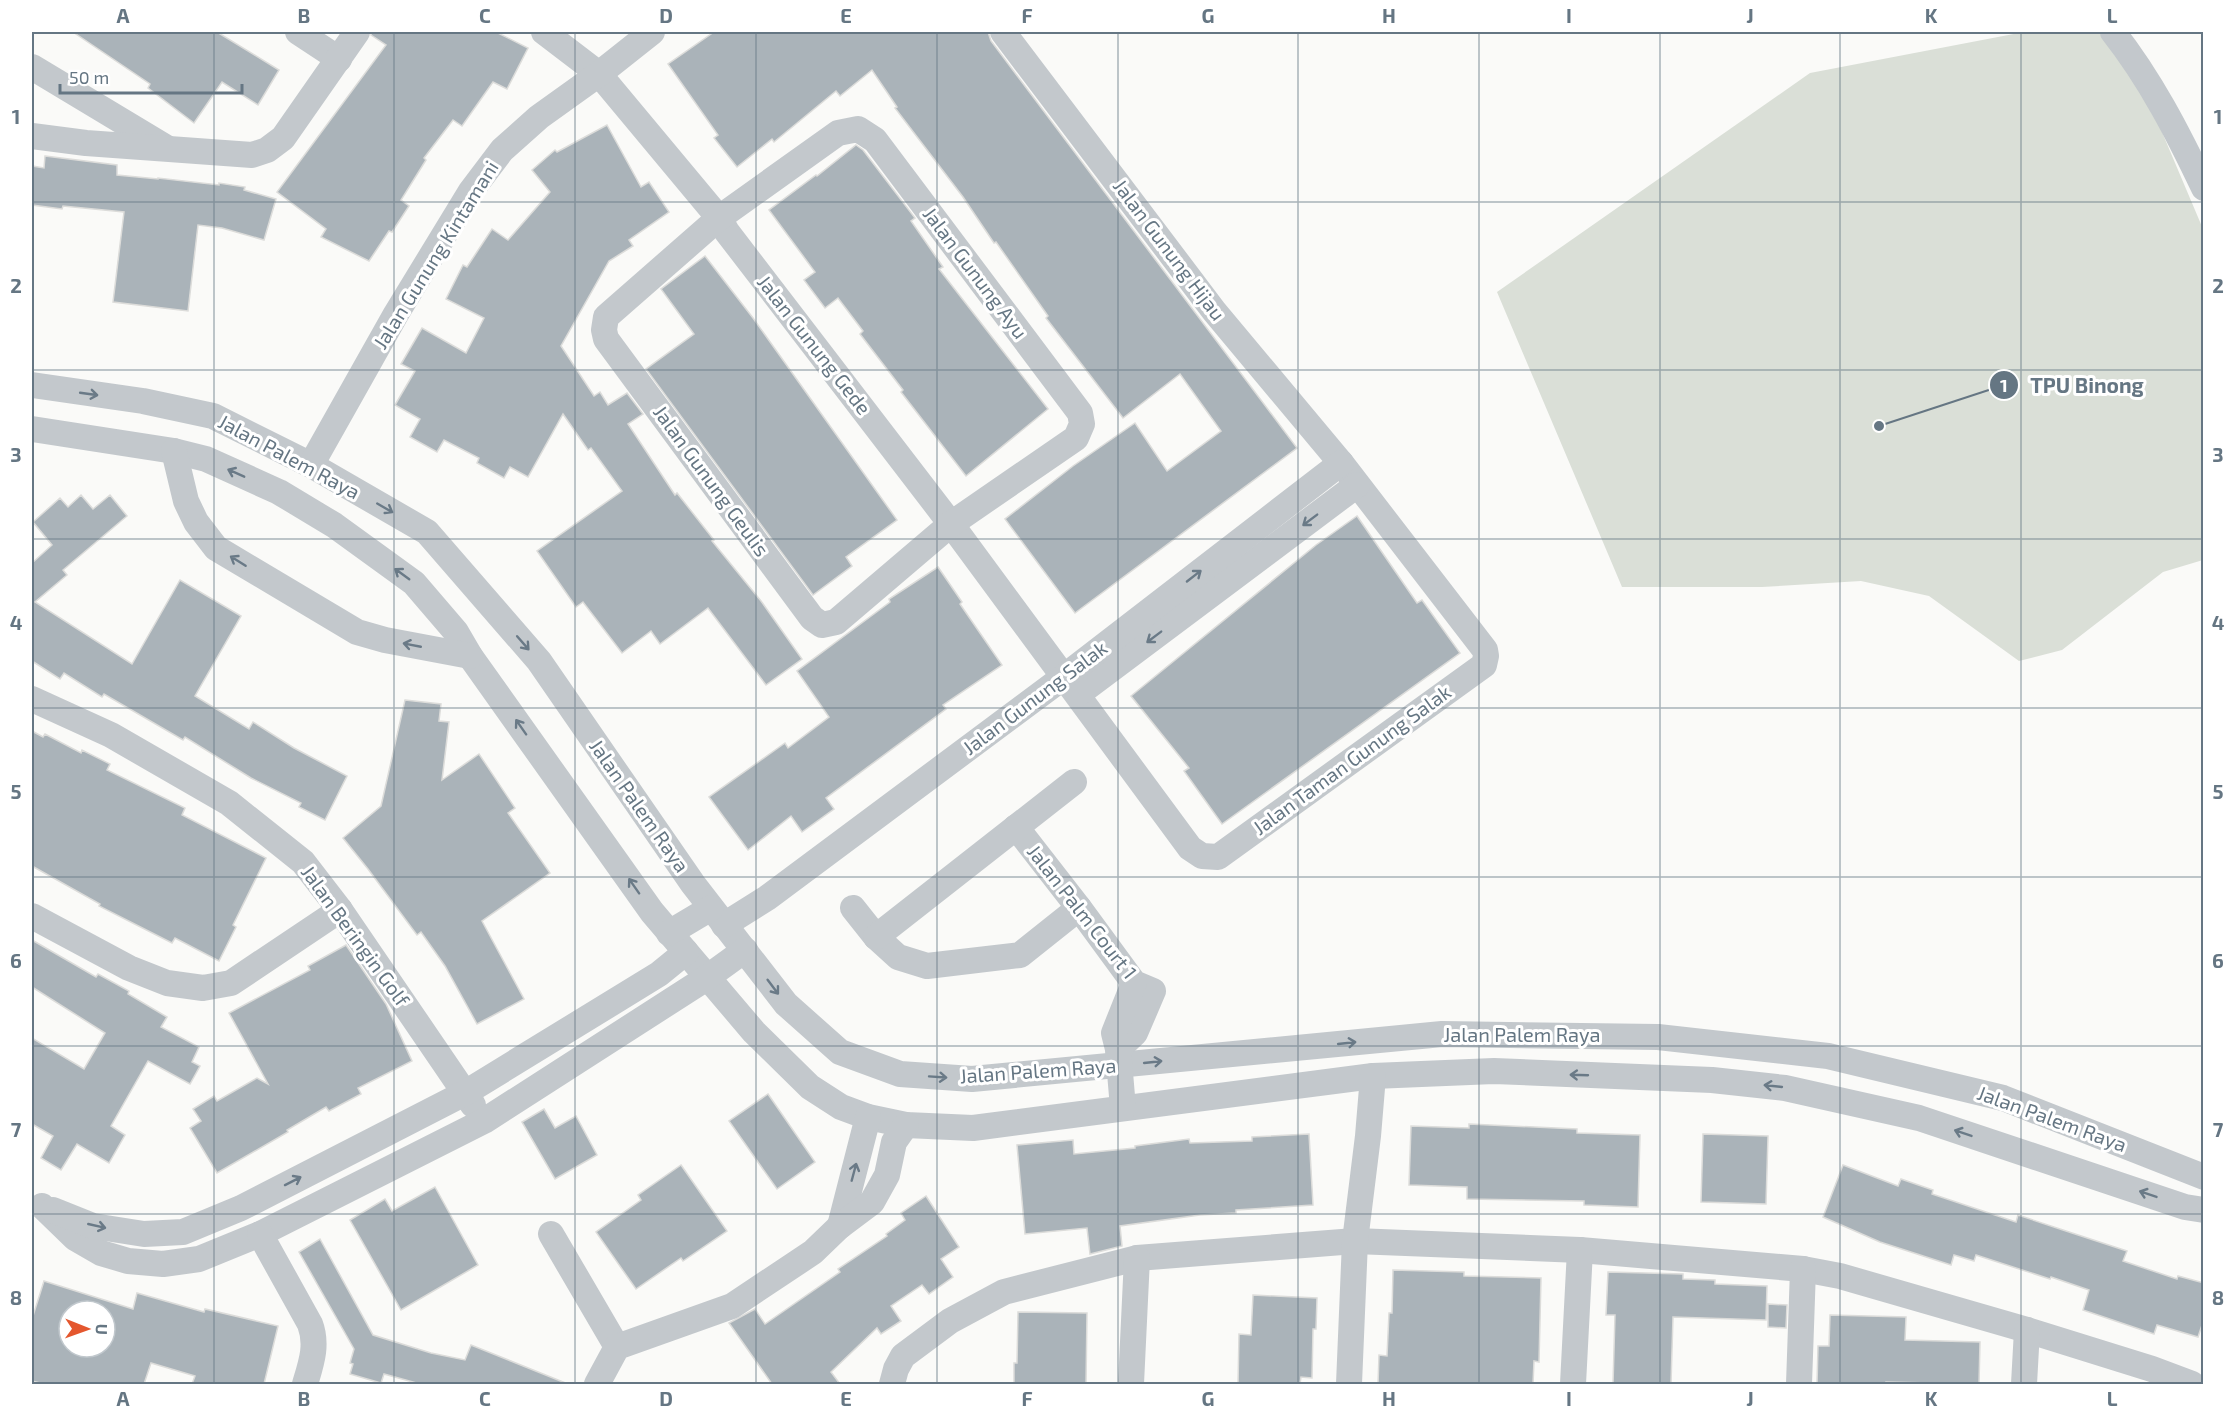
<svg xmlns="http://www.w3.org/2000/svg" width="2235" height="1416" viewBox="0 0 2235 1416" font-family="'Exo 2',sans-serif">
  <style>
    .green { fill: #dadfd7 }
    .building { fill: #aab3b9; stroke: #dcdcda; stroke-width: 1.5; fill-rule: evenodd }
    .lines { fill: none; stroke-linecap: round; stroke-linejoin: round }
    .minor { stroke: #c3c8cc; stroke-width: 26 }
    .oneway { stroke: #6a7a87 }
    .grid { fill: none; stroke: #657683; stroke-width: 1.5; stroke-opacity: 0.55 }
    .labels { text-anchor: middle; stroke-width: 6; stroke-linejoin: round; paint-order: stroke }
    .street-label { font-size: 20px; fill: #657683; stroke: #fff }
    .leader { fill: none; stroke: #657683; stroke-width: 2 }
    .callout-dot { fill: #657683; stroke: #fff; stroke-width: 2 }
    .mark-label { font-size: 18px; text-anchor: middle; font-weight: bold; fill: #fff }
    .callout-label { font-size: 21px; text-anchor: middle; font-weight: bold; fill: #657683; stroke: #fff; stroke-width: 6; stroke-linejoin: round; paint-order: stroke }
    .neatline { fill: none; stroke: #657683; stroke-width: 2 }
    .grid-label { font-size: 20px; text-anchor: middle; font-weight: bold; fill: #657683 }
  </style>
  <rect width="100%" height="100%" fill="#fafaf8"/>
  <polygon class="green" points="2024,32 2099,32 2148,99 2203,229 2203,560 2163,572 2062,650 2019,661 1929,596 1861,581 1762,587 1622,587 1497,292 1810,73"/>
  <g class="building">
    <polygon points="73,32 217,32 279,70 258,105 222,82 194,123 148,88 150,84"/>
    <polygon points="372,32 496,32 528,48 507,89 493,82 462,126 453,120 424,158 426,160 401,200 409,206 392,232 389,231 369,261 321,237 326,229 277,192 386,45 371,35"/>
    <polygon points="714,32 988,32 991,41 1297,448 1075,613 1005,519 1073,466 1135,423 1167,471 1221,431 1180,374 1123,418 1046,318 1048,316 996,242 994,243 963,197 895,108 897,107 872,70 840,96 836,91 774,142 772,139 737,167 714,138 718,135 668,64"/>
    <polygon points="607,125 641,187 649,182 669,212 629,240 633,246 609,261 561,346 594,396 600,392 608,405 627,393 643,414 628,424 675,495 677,493 714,540 712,541 761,601 802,659 766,685 708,608 660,644 651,631 622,653 583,602 576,607 537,551 622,491 591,448 588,450 563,414 528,477 510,467 504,478 477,463 479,458 444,440 437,452 410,437 420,419 395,405 415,371 401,364 422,328 466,353 484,318 446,299 463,265 467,267 492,229 508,240 550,192 532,170 555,150 557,152"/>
    <polygon points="856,145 863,150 915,218 911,221 943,267 939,269 1048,409 966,476 901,392 903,390 860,334 863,331 838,298 825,308 804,280 815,272 769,210 816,175 817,176"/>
    <polygon points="45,156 117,165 117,175 158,179 158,178 219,185 219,183 245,187 244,190 276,199 264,240 222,228 198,225 188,311 113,302 124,212 63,206 62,209 32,205 32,166 44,168"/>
    <polygon points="705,256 753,318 897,520 846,557 852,566 813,595 646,369 694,334 661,289"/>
    <polygon points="81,495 93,509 110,495 127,516 63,570 67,575 35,602 132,664 180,580 241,616 195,696 249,729 253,722 294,748 347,776 325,820 299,807 301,803 251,778 185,737 183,740 104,694 102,697 64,673 60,679 32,661 32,563 52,545 33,522 60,498 68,507"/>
    <polygon points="1357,516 1417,603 1422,600 1460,653 1222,824 1184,771 1189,768 1131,696 1316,545"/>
    <polygon points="938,567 962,602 960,604 1002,665 943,705 946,709 826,798 834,809 802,832 791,816 748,850 709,797 785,743 788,748 829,717 797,671 890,602 889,599"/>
    <polygon points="405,700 441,704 439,721 449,722 442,780 479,754 515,808 508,813 550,873 482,921 524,999 477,1024 445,966 421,932 417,935 368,869 343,838 381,806"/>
    <polygon points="32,731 43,737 45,734 81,753 82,750 110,764 107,770 185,808 182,815 266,858 233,925 236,927 219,961 175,938 172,943 99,906 100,904 32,866"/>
    <polygon points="32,940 96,977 98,974 129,991 128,994 167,1017 161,1027 199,1047 192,1062 200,1066 190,1084 148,1061 111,1126 125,1135 109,1163 77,1144 61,1170 41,1158 53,1136 32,1124 32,1038 84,1069 105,1033 32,987"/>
    <polygon points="346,945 386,1004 412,1061 358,1088 361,1094 329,1111 326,1107 287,1130 288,1132 217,1173 190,1128 201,1121 193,1109 214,1096 217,1101 257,1078 268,1084 229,1013 310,970 308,966"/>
    <polygon points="768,1094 815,1162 777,1189 729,1121"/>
    <polygon points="544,1109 555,1128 576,1116 597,1155 555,1179 522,1122"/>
    <polygon points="1469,1124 1577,1129 1577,1133 1640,1135 1638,1207 1584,1205 1584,1201 1467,1199 1467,1187 1409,1185 1411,1126 1469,1128"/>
    <polygon points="1309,1134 1313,1205 1236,1210 1236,1213 1200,1215 1120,1226 1122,1246 1090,1254 1087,1228 1025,1234 1017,1145 1073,1140 1074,1154 1135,1148 1135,1146 1189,1139 1190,1143 1252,1141 1252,1137"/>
    <polygon points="1703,1134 1768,1136 1766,1204 1701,1202"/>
    <polygon points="681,1165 727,1231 683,1261 681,1258 636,1289 596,1232 641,1200 638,1195"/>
    <polygon points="1843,1165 1898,1186 1901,1179 1933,1190 1932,1194 2016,1222 2018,1215 2066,1231 2127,1251 2123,1261 2177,1279 2178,1276 2204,1283 2204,1319 2198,1337 2157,1325 2154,1334 2083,1310 2089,1290 2051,1277 2050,1279 1976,1255 1974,1261 1954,1255 1951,1265 1880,1242 1823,1217"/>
    <polygon points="435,1187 478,1265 401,1310 350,1220 385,1199 392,1211"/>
    <polygon points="926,1196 959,1247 941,1259 953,1277 929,1294 922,1285 891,1306 901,1321 881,1334 877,1328 831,1372 840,1384 772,1384 729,1323 755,1309 765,1324 840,1272 838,1269 887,1236 886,1234 905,1220 901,1213"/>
    <polygon points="320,1239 373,1335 431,1353 465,1360 471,1345 568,1384 420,1384 384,1374 381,1383 350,1374 353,1364 350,1363 354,1349 299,1252"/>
    <polygon points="1393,1270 1464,1272 1464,1276 1541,1278 1539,1362 1534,1361 1533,1384 1378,1384 1379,1355 1387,1356 1389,1313 1392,1313"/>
    <polygon points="1608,1272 1683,1274 1683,1279 1715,1280 1715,1284 1767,1286 1766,1320 1673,1317 1671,1384 1613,1384 1615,1315 1606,1315"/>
    <path d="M44,1281L133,1309L137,1293L204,1312L205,1309L278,1326L264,1384H192L195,1376L151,1363L144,1384H44L32,1381V1319ZM69,1311H105V1347H69Z"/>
    <polygon points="1253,1295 1317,1298 1316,1329 1313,1329 1312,1378 1301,1377 1300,1384 1238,1384 1239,1334 1251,1335"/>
    <polygon points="1768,1304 1787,1305 1786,1328 1768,1327"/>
    <polygon points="1018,1312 1087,1313 1086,1384 1014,1384 1014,1363 1017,1363"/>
    <polygon points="1830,1315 1906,1317 1905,1340 1980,1342 1979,1384 1886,1382 1886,1384 1817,1384 1818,1346 1829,1346"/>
  </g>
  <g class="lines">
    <g class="minor">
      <polyline points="298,32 339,59"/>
      <polyline points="544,32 599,74 719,218 727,232 951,524 1190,848 1202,856 1218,857 1484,665 1486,656 1485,650 1341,463 1214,311 1003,32"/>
      <path d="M2113,32C2150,79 2178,133 2204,188"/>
      <polyline points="32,67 165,147"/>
      <polygon points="858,129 875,140 1080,413 1082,424 1076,438 951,524 836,622 822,625 812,618 606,339 604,330 606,317 719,218 838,133"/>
      <polyline points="32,136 86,143 252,155 267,150 283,138 357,32"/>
      <polyline points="32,385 143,401 213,416 311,465 427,532 539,661 693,884 786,1004 840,1052 900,1074 972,1079 1442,1034 1658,1037 1828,1056 2003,1098 2204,1177"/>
      <polyline points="32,429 174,451 206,459 279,492 334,525 414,583 456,632 470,656 652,912 754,1032 810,1087 841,1107 868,1117 906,1125 973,1128 1373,1076 1494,1071 1712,1080 1785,1088 1919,1118 2185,1207 2204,1210"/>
      <polyline points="174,451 186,501 196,522 216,548 357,632 385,640 470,656"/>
      <polyline points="311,465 396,314 471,191 502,150 539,117 599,74 652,32"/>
      <polyline points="1078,694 1357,485"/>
      <polyline points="32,699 111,735 229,803 303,862 340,910 473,1105"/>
      <polyline points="1016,827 1079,908 1134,983 1153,991 1135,1033 1118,1049"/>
      <polyline points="853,908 876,937 898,957 927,966 1020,955 1079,908"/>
      <polyline points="32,916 129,968 167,983 203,988 231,983 340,910"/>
      <polyline points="724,925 767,898 1065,676 1341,463"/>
      <polyline points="669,933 711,908"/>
      <polyline points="876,937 1074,782"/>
      <polyline points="1123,1108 1118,1049 1114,1033 1134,983"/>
      <polyline points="42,1206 75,1238 101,1253 128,1261 163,1264 199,1259 260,1234 484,1121 705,979 745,950"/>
      <polyline points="53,1210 93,1226 144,1234 183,1232 241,1208 465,1093 659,974 686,952"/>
      <polyline points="840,1226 868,1117"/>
      <path d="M260,1234L310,1324C318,1345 311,1364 305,1384"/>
      <polyline points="551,1234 617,1347"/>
      <polyline points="597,1384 617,1347 732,1306 813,1252 840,1226 872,1202 887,1175 894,1142 906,1125"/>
      <polyline points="892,1384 896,1369 903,1356 950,1321 1004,1292 1137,1258 1355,1241 1580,1250 1803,1269 1840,1276 2027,1330 2152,1369 2192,1384"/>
      <polyline points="1131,1384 1137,1258"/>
      <polyline points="1349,1384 1355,1241 1368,1136 1373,1076"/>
      <polyline points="1573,1384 1580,1250"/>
      <polyline points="1799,1384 1803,1269"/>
      <polyline points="2024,1384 2027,1330"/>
    </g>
  </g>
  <defs><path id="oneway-shaft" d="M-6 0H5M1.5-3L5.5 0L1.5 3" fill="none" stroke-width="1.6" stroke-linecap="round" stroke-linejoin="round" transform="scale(1.5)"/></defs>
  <g class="oneway">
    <use href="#oneway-shaft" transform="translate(89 394) rotate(8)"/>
    <use href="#oneway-shaft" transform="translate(236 473) rotate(-156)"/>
    <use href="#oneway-shaft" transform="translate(385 508) rotate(30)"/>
    <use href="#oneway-shaft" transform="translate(1310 520) rotate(143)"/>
    <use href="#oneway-shaft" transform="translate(238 561) rotate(-148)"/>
    <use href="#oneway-shaft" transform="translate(402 574) rotate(-144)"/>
    <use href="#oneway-shaft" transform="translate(1194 576) rotate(-38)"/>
    <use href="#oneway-shaft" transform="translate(1154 637) rotate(143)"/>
    <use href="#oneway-shaft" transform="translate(523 643) rotate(49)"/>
    <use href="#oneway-shaft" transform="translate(412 645) rotate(-169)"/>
    <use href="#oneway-shaft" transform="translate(521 727) rotate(-125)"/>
    <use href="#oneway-shaft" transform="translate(634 886) rotate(-125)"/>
    <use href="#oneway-shaft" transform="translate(773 987) rotate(53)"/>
    <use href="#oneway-shaft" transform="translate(1347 1043) rotate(-6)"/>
    <use href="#oneway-shaft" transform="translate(1153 1062) rotate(-6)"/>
    <use href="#oneway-shaft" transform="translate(1579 1075) rotate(-178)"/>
    <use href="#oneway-shaft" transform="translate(938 1077) rotate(4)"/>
    <use href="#oneway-shaft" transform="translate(1773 1086) rotate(-174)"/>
    <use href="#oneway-shaft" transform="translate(1963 1133) rotate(-161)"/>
    <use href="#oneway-shaft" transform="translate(854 1172) rotate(-75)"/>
    <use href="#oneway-shaft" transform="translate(293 1181) rotate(-27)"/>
    <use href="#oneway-shaft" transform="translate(2148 1194) rotate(-161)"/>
    <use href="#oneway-shaft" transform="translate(97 1226) rotate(13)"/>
  </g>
  <path class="grid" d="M214,32V1384M394,32V1384M575,32V1384M756,32V1384M937,32V1384M1118,32V1384M1298,32V1384M1479,32V1384M1660,32V1384M1840,32V1384M2021,32V1384M32,202H2204M32,370H2204M32,539H2204M32,708H2204M32,877H2204M32,1046H2204M32,1214H2204"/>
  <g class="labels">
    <g class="street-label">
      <text transform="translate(1169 250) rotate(53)" y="7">Jalan Gunung Hijau</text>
      <text transform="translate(436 255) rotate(-58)" y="7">Jalan Gunung Kintamani</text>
      <text transform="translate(975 273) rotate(53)" y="7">Jalan Gunung Ayu</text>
      <text transform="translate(814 345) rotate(52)" y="7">Jalan Gunung Gede</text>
      <text transform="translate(289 457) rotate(28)" y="7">Jalan Palem Raya</text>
      <text transform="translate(711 481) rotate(54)" y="7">Jalan Gunung Geulis</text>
      <text transform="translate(1035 698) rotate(-37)" y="7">Jalan Gunung Salak</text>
      <text transform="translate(1352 760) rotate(-36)" y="7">Jalan Taman Gunung Salak</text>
      <text transform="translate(639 806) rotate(55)" y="7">Jalan Palem Raya</text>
      <text transform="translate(1082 912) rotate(52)" y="7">Jalan Palm Court 1</text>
      <text transform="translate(355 936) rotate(54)" y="7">Jalan Beringin Golf</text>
      <text x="1522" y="1042">Jalan Palem Raya</text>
      <text transform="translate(1038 1071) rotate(-4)" y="7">Jalan Palem Raya</text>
      <text transform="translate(2052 1119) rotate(20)" y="7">Jalan Palem Raya</text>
    </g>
  </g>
  <path class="leader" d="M1879 426L2004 385"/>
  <g class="callout-dot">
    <circle cx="1879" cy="426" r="6"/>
    <circle cx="2004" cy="385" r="15"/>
  </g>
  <g class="mark-label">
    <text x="2004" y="392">1</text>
  </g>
  <g class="callout-label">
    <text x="2087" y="393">TPU Binong</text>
  </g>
  <rect width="2235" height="1416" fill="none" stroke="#ffffff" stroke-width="66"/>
  <g transform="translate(87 1329) rotate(91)"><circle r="28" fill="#ffffff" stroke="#c1c8cd" stroke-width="1.5"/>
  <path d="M0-4.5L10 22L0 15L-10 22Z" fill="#e4572e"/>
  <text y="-9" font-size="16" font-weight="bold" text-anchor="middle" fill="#657683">U</text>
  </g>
  <path d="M60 84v9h182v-9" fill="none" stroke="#657683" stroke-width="3"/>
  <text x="69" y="84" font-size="18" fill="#657683" stroke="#ffffff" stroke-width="4.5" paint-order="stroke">50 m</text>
  <rect x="33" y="33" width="2169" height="1350" class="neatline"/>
  <g class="grid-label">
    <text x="123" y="23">A</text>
    <text x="304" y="23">B</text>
    <text x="485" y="23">C</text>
    <text x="666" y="23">D</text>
    <text x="846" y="23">E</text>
    <text x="1027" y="23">F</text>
    <text x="1208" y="23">G</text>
    <text x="1389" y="23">H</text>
    <text x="1569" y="23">I</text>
    <text x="1750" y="23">J</text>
    <text x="1931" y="23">K</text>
    <text x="2112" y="23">L</text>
    <text x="16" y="124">1</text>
    <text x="2218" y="124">1</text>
    <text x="16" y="293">2</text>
    <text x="2218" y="293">2</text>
    <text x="16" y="462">3</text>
    <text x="2218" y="462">3</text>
    <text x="16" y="630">4</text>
    <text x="2218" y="630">4</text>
    <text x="16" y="799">5</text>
    <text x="2218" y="799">5</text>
    <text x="16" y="968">6</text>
    <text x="2218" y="968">6</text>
    <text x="16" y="1137">7</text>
    <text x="2218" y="1137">7</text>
    <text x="16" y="1305">8</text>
    <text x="2218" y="1305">8</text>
    <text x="123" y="1406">A</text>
    <text x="304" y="1406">B</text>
    <text x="485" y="1406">C</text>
    <text x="666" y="1406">D</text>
    <text x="846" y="1406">E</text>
    <text x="1027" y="1406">F</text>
    <text x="1208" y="1406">G</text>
    <text x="1389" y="1406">H</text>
    <text x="1569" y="1406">I</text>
    <text x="1750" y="1406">J</text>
    <text x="1931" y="1406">K</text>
    <text x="2112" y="1406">L</text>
  </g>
</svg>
